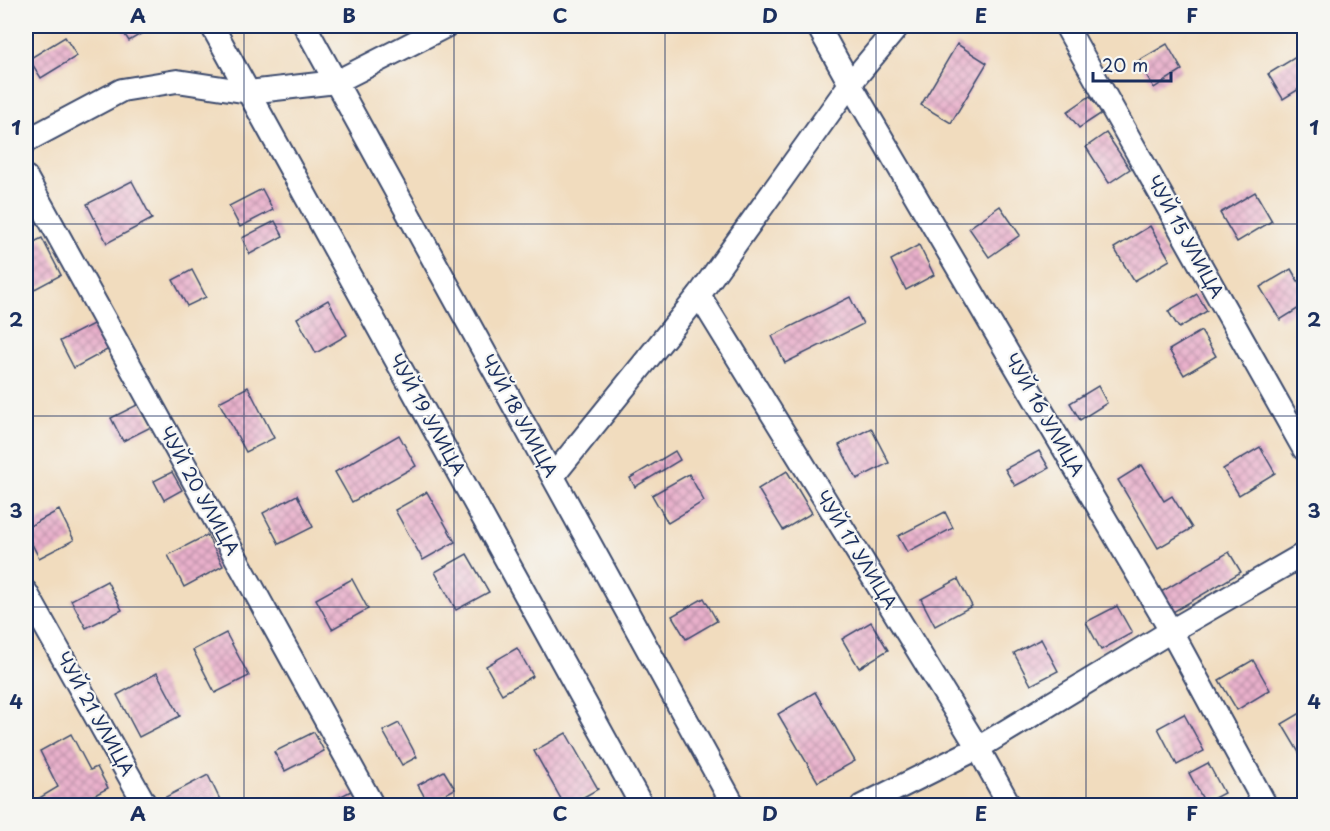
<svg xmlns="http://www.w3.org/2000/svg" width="1330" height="831" viewBox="0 0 1330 831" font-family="'Playpen Sans',sans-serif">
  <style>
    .building { fill: url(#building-cross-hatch) }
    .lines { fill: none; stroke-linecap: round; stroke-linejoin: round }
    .minor-casing { stroke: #3b496c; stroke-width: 26 }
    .minor { stroke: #fff; stroke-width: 22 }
    .grid { fill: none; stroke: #1b2f5e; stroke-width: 1.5; stroke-opacity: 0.55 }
    .labels { text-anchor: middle; stroke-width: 4.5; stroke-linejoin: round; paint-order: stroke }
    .street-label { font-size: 18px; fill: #1b2f5e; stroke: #f6f6f2 }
    .neatline { fill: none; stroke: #1b2f5e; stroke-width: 2 }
    .grid-label { font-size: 20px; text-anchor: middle; font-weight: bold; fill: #1b2f5e }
  </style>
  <defs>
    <pattern id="building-cross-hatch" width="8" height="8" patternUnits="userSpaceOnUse" patternTransform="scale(1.5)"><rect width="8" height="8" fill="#e9b0cb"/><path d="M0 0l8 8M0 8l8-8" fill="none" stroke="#bc90a8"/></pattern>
  </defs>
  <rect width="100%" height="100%" fill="#f6f6f2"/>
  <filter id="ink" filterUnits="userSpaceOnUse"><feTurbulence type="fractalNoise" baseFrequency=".0167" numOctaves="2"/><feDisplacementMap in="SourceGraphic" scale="12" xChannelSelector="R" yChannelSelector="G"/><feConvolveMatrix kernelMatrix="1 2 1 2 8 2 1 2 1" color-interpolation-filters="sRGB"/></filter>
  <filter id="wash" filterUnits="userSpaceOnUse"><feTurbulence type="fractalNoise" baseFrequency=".008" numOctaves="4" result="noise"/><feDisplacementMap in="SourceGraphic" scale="24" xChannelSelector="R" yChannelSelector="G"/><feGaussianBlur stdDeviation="1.35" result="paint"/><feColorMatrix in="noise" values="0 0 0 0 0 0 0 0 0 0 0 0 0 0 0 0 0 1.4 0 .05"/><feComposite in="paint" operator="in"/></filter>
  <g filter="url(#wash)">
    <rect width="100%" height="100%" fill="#f1dcbe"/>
    <g id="blocks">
      <g class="building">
        <polygon points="119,26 154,26 129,41"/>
        <polygon points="65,37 77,56 41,78 29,59"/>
        <polygon points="957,44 987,63 951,123 921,105"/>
        <polygon points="1167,44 1182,70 1154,88 1138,61"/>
        <polygon points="1304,52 1304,86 1283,99 1268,74"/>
        <polygon points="1090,96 1102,113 1079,128 1067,112"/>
        <polygon points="1106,133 1130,169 1109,183 1086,147"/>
        <polygon points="132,181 152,219 107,243 87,204"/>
        <polygon points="262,189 273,210 240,227 229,206"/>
        <polygon points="1255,192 1272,221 1237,242 1220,213"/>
        <polygon points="1000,206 1020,235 989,257 969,228"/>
        <polygon points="275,221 283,236 250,254 242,238"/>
        <polygon points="1150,226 1170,260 1134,281 1114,248"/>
        <polygon points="42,238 61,275 31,291 26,280 26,246"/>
        <polygon points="919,245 934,275 906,290 891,260"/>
        <polygon points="1291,269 1304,291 1304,305 1280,320 1260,287"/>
        <polygon points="192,270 206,297 187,306 173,280"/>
        <polygon points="1197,294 1207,311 1179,328 1168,311"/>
        <polygon points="850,297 863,324 785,363 772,336"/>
        <polygon points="328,300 347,335 316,353 297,318"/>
        <polygon points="95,323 109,349 74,368 60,341"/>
        <polygon points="1201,331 1216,356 1184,375 1169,350"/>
        <polygon points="1098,386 1107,403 1080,420 1070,403"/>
        <polygon points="248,387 274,438 246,452 219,402"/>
        <polygon points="141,403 153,426 123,441 111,418"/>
        <polygon points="871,428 889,463 857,479 839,445"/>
        <polygon points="399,435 416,466 352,502 335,472"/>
        <polygon points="1260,447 1275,473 1239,495 1223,469"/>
        <polygon points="26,448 32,460 26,463"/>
        <polygon points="675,451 680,460 635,487 630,478"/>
        <polygon points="1039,451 1049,468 1015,486 1005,469"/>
        <polygon points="1142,465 1164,501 1172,496 1192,528 1158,548 1118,480"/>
        <polygon points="787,471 812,513 783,530 758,489"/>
        <polygon points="172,472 182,490 164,500 154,481"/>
        <polygon points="689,474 704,501 668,523 652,495"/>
        <polygon points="427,492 455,542 423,560 395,510"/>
        <polygon points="297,495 313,527 279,544 263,513"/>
        <polygon points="59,510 74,540 39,558 26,532 26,528"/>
        <polygon points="945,512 953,528 907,552 898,536"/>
        <polygon points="207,535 223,566 184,587 168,555"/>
        <polygon points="1229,552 1241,572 1173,612 1161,592"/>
        <polygon points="467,554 489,592 456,610 435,572"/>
        <polygon points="352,579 368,609 332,629 316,599"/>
        <polygon points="958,579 972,606 935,626 921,599"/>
        <polygon points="107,581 122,610 86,628 71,600"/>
        <polygon points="704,598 717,621 686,639 672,616"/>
        <polygon points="1117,606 1132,633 1101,650 1086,622"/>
        <polygon points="871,622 888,650 859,668 842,639"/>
        <polygon points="226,633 249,676 215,693 193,650"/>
        <polygon points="1041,639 1058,671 1031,685 1014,653"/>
        <polygon points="517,648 533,676 502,694 486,666"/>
        <polygon points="1253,660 1270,690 1237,710 1219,680"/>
        <polygon points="157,673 180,716 139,737 117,695"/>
        <polygon points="815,692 855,761 818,782 778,714"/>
        <polygon points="1304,711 1304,754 1301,756 1282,724"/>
        <polygon points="1184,714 1204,751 1177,765 1158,728"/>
        <polygon points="399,723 417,757 402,765 383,731"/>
        <polygon points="314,732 324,751 285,771 274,752"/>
        <polygon points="566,733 598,789 568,806 565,806 534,751"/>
        <polygon points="71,734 90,770 97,767 108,788 74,806 26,806 58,787 40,751"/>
        <polygon points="1208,763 1224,793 1205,803 1189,773"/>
        <polygon points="444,771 455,789 428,803 418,785"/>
        <polygon points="208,775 223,806 160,806 158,801"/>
        <polygon points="26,778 33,793 26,797"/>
        <polygon points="351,791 359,806 322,806"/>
      </g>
    </g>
  </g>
  <g filter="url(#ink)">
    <use href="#blocks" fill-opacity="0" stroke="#3b496c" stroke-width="1.5"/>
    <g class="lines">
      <g class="minor-casing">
        <g id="minor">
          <polyline points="212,26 642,806"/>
          <polyline points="305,26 734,806"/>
          <polyline points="818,26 850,84 1171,631 1266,806"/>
          <polyline points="1066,26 1304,449"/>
          <polyline points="26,141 122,90 177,81 249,92 336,82 446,26"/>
          <polyline points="26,177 373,806"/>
          <polyline points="699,295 978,748 1010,806"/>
          <polyline points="553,476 699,295 850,84 898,26"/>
          <polyline points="26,592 146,806"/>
          <polyline points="862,806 978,748 1171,631 1304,554"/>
        </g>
      </g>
      <use href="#minor" class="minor"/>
    </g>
  </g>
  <path class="grid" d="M244,26V806M454,26V806M665,26V806M876,26V806M1086,26V806M26,224H1304M26,416H1304M26,607H1304"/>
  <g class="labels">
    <g class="street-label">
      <text transform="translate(1185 237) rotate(61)" y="6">ЧУЙ 15 УЛИЦА</text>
      <text transform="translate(427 415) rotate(61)" y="6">ЧУЙ 19 УЛИЦА</text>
      <text transform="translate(1044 415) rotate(60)" y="6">ЧУЙ 16 УЛИЦА</text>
      <text transform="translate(519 416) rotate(61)" y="6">ЧУЙ 18 УЛИЦА</text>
      <text transform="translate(199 491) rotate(61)" y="6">ЧУЙ 20 УЛИЦА</text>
      <text transform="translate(856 550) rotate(58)" y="6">ЧУЙ 17 УЛИЦА</text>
      <text transform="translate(95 714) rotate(61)" y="6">ЧУЙ 21 УЛИЦА</text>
    </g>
  </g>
  <rect width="1330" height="831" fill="none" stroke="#f6f6f2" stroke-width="66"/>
  <path d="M1093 72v9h78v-9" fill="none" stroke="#1b2f5e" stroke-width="3"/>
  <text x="1102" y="72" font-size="18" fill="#1b2f5e" stroke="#f6f6f2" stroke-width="4.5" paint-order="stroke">20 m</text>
  <rect x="33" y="33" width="1264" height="765" class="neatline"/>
  <g class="grid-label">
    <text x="138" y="23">A</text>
    <text x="349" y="23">B</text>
    <text x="560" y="23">C</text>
    <text x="770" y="23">D</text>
    <text x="981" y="23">E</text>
    <text x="1192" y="23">F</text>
    <text x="16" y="135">1</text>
    <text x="1314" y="135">1</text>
    <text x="16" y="327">2</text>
    <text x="1314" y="327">2</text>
    <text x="16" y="518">3</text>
    <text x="1314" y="518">3</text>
    <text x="16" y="709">4</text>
    <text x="1314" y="709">4</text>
    <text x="138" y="821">A</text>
    <text x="349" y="821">B</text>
    <text x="560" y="821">C</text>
    <text x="770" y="821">D</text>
    <text x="981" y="821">E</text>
    <text x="1192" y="821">F</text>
  </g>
</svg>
